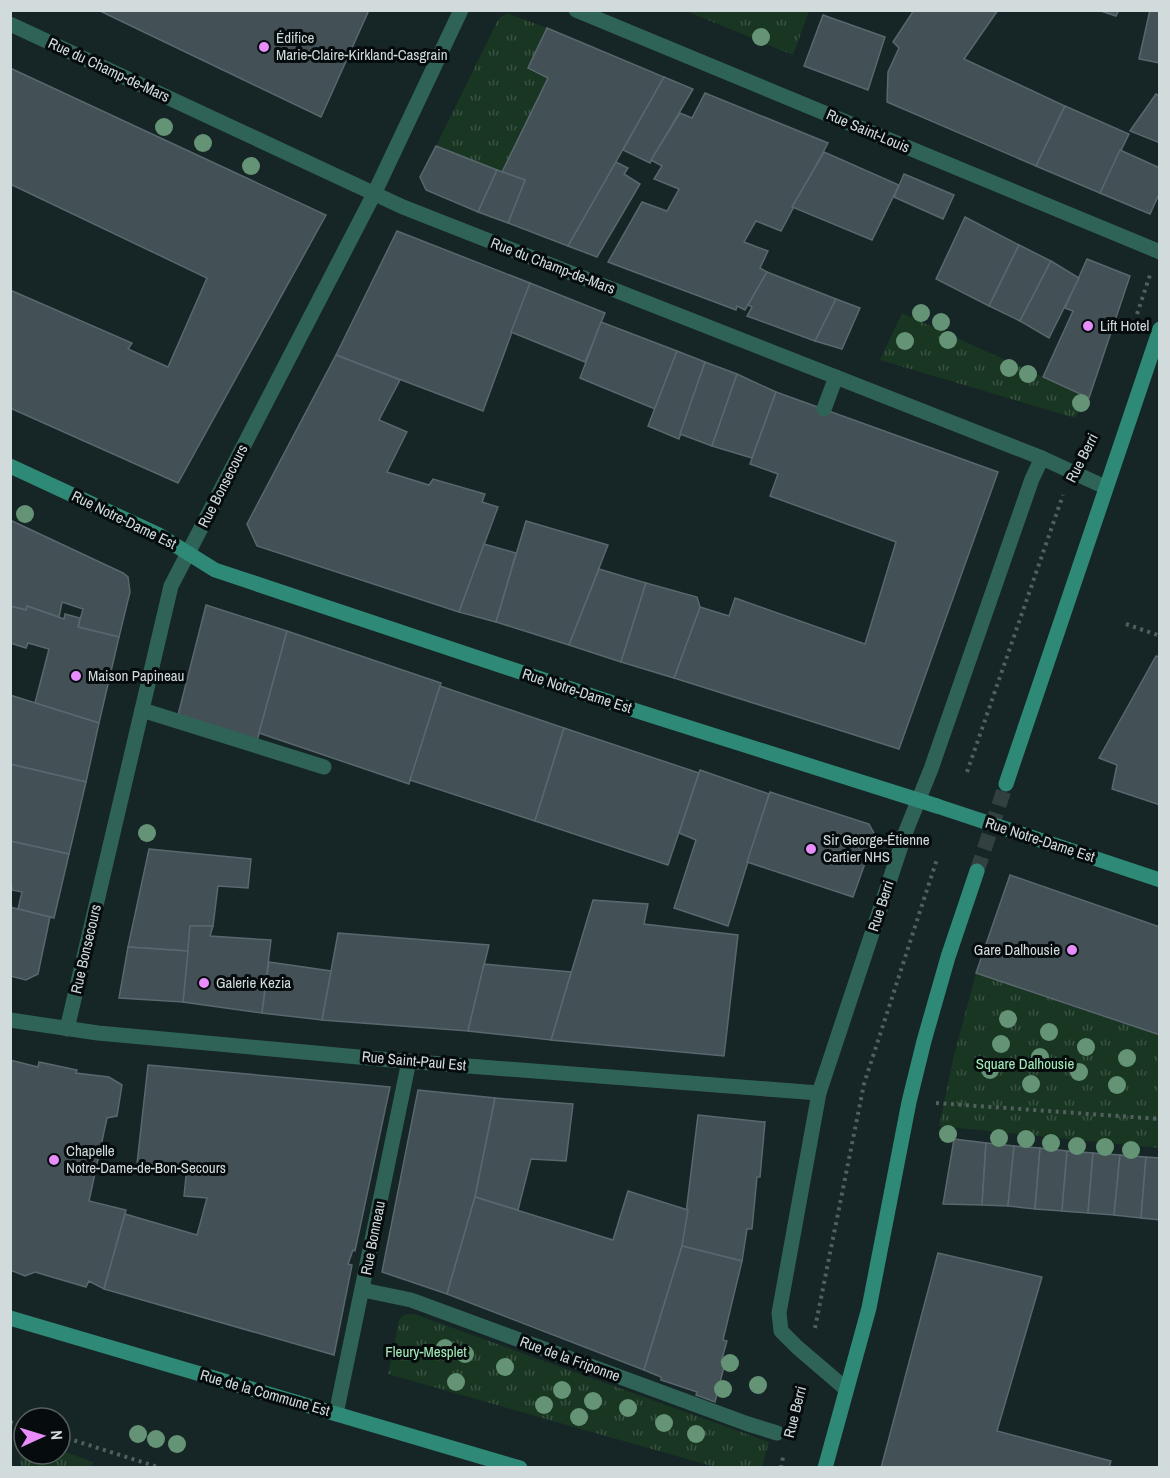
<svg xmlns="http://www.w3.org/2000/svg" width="1170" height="1478" viewBox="0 0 1170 1478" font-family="'Archivo Narrow',sans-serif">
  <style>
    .grass { fill: url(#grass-tufts) }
    .building { fill: #435157; stroke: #59676e; stroke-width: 1.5 }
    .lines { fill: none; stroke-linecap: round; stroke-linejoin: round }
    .secondary-tunnel { stroke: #324040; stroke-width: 15; stroke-dasharray: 15 8; stroke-linecap: butt }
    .path { stroke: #525f5f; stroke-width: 4; stroke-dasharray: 3 4.5; stroke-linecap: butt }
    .lane { stroke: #306358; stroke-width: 15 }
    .street { stroke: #306358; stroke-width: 15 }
    .secondary { stroke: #2e8976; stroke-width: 15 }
    .secondary-bridge { stroke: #2e8976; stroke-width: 15 }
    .tree { fill: #649376 }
    .poi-dot { fill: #ea8dfc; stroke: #060c0d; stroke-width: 2 }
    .labels { text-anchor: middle; stroke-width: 6; stroke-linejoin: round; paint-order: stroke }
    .poi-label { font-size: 15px; fill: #d1dbdb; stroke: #060c0d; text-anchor: start }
    .street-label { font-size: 15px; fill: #d1dbdb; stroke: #060c0d }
    .park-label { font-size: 15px; fill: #a4edb9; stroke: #060c0d }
  </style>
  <defs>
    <pattern id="grass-tufts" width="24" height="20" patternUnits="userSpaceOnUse" patternTransform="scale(1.5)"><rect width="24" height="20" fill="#183622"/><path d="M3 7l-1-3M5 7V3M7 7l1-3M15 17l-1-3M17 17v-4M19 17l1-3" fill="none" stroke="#395242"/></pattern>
  </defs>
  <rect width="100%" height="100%" fill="#162525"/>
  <g class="grass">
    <polygon points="686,11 809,11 793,55"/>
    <polygon points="507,13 547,28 529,68 548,78 502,172 436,146 499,18"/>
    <polygon points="902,313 1089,398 1075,418 880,360"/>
    <polygon points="976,973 1159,1035 1159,1148 939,1126 954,1055"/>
    <polygon points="408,1314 414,1314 769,1442 762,1467 715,1467 388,1374 399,1320 402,1316"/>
    <polygon points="18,1435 24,1437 24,1454 60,1454 60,1450 93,1462 91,1467 21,1467"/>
  </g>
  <g class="building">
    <polygon points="98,10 369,10 321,117"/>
    <polygon points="998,10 964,59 1065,106 1036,166 887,102 888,72 899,48 893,42 914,10"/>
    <polygon points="1098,10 1119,10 1116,16"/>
    <polygon points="1150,10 1160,10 1160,63 1139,59"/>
    <polygon points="823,15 885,37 868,90 804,66"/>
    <polygon points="547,28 664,77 568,246 508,223 525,180 502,172 548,78 528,68"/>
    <polygon points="10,68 326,215 178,483 10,408 10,290 132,343 128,349 168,367 207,278 10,184"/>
    <polygon points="664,77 693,89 650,163 623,150"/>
    <polygon points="705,93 828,143 781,231 756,221 744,242 768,251 760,268 767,272 745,310 737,306 736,310 608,262 642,202 667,211 679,189 654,179 662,166 651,160 680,113 692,118"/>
    <polygon points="1156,94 1160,96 1160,143 1130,131"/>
    <polygon points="1065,106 1129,134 1100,193 1036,166"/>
    <polygon points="436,146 497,170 478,212 426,190 420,177"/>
    <polygon points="1120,150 1160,168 1160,192 1150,214 1100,193"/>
    <polygon points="824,152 899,185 872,240 792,207"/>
    <polygon points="616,162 628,168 624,174 640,184 597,257 568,246"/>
    <polygon points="497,170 525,180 508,223 478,212"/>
    <polygon points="904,174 954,195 943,219 894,197"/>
    <polygon points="965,217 1019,245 989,306 936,279"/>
    <polygon points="397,231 530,283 483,411 336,355"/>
    <polygon points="1019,245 1051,261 1020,321 989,306"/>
    <polygon points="1087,259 1130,276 1089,398 1043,377 1073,311 1065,308"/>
    <polygon points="1051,261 1079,278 1049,338 1020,321"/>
    <polygon points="767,272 836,299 815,341 747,316 752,307 748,305"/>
    <polygon points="530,283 605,313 585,362 511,332"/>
    <polygon points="836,299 860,308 842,349 815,341"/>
    <polygon points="601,322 677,351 655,409 580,378"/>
    <polygon points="677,351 705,362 679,439 648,426"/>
    <polygon points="336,355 400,380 379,420 407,432 387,472 429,485 433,479 485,494 482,502 498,507 459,612 257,546 247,524"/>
    <polygon points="705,362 737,374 712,446 680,434"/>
    <polygon points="737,374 776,392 752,458 712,446"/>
    <polygon points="776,392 998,472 899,749 674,678 700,607 729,616 735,598 865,644 896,542 770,496 778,474 750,464"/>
    <polygon points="10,520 123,573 128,577 130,592 119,637 78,627 83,609 62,602 59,617 27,606 26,610 10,606"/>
    <polygon points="526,521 608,545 569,645 496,622"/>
    <polygon points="484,544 516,553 496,622 459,612"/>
    <polygon points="599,569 646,583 621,662 569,645"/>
    <polygon points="646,583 697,597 700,607 674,678 621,662"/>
    <polygon points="206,605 287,631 257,741 178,715"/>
    <polygon points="10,606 26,610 27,606 64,619 65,614 80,618 78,627 119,637 99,723 35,703 49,649 28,643 26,648 10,643"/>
    <polygon points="287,631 441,683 409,784 259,733"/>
    <polygon points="1156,656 1160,657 1160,805 1112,789 1117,765 1099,758"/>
    <polygon points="440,686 564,728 535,821 410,780"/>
    <polygon points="10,695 99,723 86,782 10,764"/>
    <polygon points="564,728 699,773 668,865 535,821"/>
    <polygon points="10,764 86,782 69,854 10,841"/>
    <polygon points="700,770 769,794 728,926 674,908 696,840 679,833"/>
    <polygon points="770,792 869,824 875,835 853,897 747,862"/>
    <polygon points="10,841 69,854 54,918 18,909 22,892 12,890 12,886 10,885"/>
    <polygon points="149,849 251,859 248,888 218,886 213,926 190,926 188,951 128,947"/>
    <polygon points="1010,875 1160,927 1160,1035 976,973"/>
    <polygon points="593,900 648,904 644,924 738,935 724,1056 551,1040"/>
    <polygon points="10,907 50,917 38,974 26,980 10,976"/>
    <polygon points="190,926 213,926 210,936 271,940 262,1013 183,1002"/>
    <polygon points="338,933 489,945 468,1031 322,1020"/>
    <polygon points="128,947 188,951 183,1002 119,998"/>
    <polygon points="269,962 331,971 322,1020 262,1013"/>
    <polygon points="484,964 571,972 551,1040 468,1031"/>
    <polygon points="10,1060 38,1067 39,1062 77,1070 76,1073 109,1077 122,1085 117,1116 107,1118 89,1201 126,1210 104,1289 89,1281 86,1287 35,1272 25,1276 10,1270"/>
    <polygon points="148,1065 390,1087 355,1251 353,1250 348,1264 352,1265 334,1355 104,1289 125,1214 197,1235 207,1198 184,1196 187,1167 137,1164"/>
    <polygon points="418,1090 495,1098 475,1197 447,1294 382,1272"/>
    <polygon points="495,1098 573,1104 566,1161 531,1159 518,1210 475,1197"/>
    <polygon points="698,1115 765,1122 760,1177 757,1177 752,1229 747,1229 742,1261 682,1246"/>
    <polygon points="954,1139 986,1143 982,1205 943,1204"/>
    <polygon points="986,1143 1014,1146 1008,1206 982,1205"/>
    <polygon points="1014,1146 1040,1148 1035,1209 1008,1206"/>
    <polygon points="1040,1148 1067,1151 1062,1211 1035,1209"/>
    <polygon points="1067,1151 1093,1153 1088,1213 1062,1211"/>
    <polygon points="1093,1153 1120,1155 1114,1215 1088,1213"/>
    <polygon points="1120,1155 1146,1157 1141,1218 1114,1215"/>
    <polygon points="1146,1157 1160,1158 1160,1220 1141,1218"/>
    <polygon points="628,1191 688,1210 682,1246 644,1370 447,1294 475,1197 613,1240"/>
    <polygon points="682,1246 742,1261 723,1340 727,1341 721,1362 725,1363 715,1402 696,1395 697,1392 661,1380 661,1377 644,1370"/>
    <polygon points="938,1253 1042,1277 997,1431 1111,1461 1109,1468 881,1468"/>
  </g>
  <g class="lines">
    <polyline class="secondary-tunnel" points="977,871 1006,784"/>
    <g class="path">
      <polyline points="1137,314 1150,275"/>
      <polyline points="1126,624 1160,636"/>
      <polyline points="967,772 1063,495"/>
      <polyline points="936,1103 1160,1119"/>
      <polyline points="815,1328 864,1084 937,859"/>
      <polyline points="794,1415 801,1385"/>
      <polyline points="10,1422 24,1426"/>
      <polyline points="60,1436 161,1468"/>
      <polyline points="781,1468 783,1457"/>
    </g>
    <g class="lane">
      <polyline points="824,409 836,377"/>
      <polyline points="142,710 324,767"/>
      <polyline points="363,1290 411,1300 748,1424 777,1433"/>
    </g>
    <g class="street">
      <polyline points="576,10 1160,252"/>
      <polyline points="10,24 403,207 1042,458 1105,487"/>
      <polyline points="10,1020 98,1033 391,1060 819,1093"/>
      <polyline points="67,1029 171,586 374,194 461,10"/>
      <polyline points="846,1389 797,1347 781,1331 779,1313 819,1093 906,831 931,769 1032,479 1042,458"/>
      <polyline points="336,1414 409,1061"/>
    </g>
    <g class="secondary">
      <polyline points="10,466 159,535 215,570 640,712 937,806"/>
      <polyline points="1006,784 1160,329"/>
      <polyline points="10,1318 520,1468"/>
      <polyline points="825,1468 869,1308 909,1102 924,1041 948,957 977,871"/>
    </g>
    <polyline class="secondary-bridge" points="937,806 1160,880"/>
  </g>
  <g class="tree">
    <circle cx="761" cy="37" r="9"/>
    <circle cx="164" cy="127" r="9"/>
    <circle cx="203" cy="143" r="9"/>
    <circle cx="251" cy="166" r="9"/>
    <circle cx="921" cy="313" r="9"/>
    <circle cx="941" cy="322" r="9"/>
    <circle cx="948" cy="340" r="9"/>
    <circle cx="905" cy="341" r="9"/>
    <circle cx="1009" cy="368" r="9"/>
    <circle cx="1028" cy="374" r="9"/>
    <circle cx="1081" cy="403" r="9"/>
    <circle cx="25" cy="514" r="9"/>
    <circle cx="147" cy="833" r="9"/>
    <circle cx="1008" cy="1019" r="9"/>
    <circle cx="1049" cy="1032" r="9"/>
    <circle cx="1001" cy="1044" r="9"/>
    <circle cx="1086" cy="1047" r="9"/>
    <circle cx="1040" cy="1057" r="9"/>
    <circle cx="1127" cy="1058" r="9"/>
    <circle cx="990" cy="1070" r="9"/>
    <circle cx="1079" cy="1072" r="9"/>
    <circle cx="1031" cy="1084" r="9"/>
    <circle cx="1117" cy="1085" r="9"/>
    <circle cx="948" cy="1134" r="9"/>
    <circle cx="999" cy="1138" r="9"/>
    <circle cx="1026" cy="1139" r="9"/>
    <circle cx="1051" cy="1143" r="9"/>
    <circle cx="1077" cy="1146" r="9"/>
    <circle cx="1105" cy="1147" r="9"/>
    <circle cx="1131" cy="1150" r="9"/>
    <circle cx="445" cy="1348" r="9"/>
    <circle cx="465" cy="1354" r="9"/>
    <circle cx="730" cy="1363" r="9"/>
    <circle cx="505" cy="1367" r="9"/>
    <circle cx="456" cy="1382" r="9"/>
    <circle cx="758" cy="1385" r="9"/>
    <circle cx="723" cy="1389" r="9"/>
    <circle cx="562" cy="1390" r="9"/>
    <circle cx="593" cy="1401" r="9"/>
    <circle cx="544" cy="1405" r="9"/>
    <circle cx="628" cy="1408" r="9"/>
    <circle cx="579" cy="1417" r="9"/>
    <circle cx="664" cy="1423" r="9"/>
    <circle cx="138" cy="1434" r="9"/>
    <circle cx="696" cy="1434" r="9"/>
    <circle cx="156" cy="1439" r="9"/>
    <circle cx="177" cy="1444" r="9"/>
  </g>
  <g class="poi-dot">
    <circle cx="264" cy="47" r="6"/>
    <circle cx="1088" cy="326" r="6"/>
    <circle cx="76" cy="676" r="6"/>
    <circle cx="811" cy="849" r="6"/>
    <circle cx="1072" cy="950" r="6"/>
    <circle cx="204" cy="983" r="6"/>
    <circle cx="54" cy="1160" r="6"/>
  </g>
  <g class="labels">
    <g class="poi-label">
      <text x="276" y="43">Édifice<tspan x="276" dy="17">Marie-Claire-Kirkland-Casgrain</tspan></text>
      <text x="1100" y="331">Lift Hotel</text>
      <text x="88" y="681">Maison Papineau</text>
      <text x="823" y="845">Sir George-Étienne<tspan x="823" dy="17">Cartier NHS</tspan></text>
      <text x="1060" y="955" text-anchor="end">Gare Dalhousie</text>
      <text x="216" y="988">Galerie Kezia</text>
      <text x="66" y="1156">Chapelle<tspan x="66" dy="17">Notre-Dame-de-Bon-Secours</tspan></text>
    </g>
    <g class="street-label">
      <text transform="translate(109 70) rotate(25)" y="5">Rue du Champ-de-Mars</text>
      <text transform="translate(868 131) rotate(23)" y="5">Rue Saint-Louis</text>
      <text transform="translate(553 266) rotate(21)" y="5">Rue du Champ-de-Mars</text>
      <text transform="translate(1082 458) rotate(-63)" y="5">Rue Berri</text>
      <text transform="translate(223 486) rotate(-63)" y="5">Rue Bonsecours</text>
      <text transform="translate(124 520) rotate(26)" y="5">Rue Notre-Dame Est</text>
      <text transform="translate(577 691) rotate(18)" y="5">Rue Notre-Dame Est</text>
      <text transform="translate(1040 840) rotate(18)" y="5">Rue Notre-Dame Est</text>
      <text transform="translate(881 906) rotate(-72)" y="5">Rue Berri</text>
      <text transform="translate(86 949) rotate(-77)" y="5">Rue Bonsecours</text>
      <text transform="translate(414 1061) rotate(5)" y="5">Rue Saint-Paul Est</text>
      <text transform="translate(373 1238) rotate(-79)" y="5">Rue Bonneau</text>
      <text transform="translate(570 1359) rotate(20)" y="5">Rue de la Friponne</text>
      <text transform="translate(265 1393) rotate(16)" y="5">Rue de la Commune Est</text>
      <text transform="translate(795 1412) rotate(-76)" y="5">Rue Berri</text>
    </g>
    <g class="park-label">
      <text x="1025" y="1069">Square Dalhousie</text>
      <text x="426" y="1357">Fleury-Mesplet</text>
    </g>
  </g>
  <rect width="1170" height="1478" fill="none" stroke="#d1dbdb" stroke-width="24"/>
  <g transform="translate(42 1436) rotate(86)"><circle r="28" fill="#060c0d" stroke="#575f5f" stroke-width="1.5"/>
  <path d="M0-4.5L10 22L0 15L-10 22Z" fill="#ea8dfc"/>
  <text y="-9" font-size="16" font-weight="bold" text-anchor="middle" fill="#d1dbdb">N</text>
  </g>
</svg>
